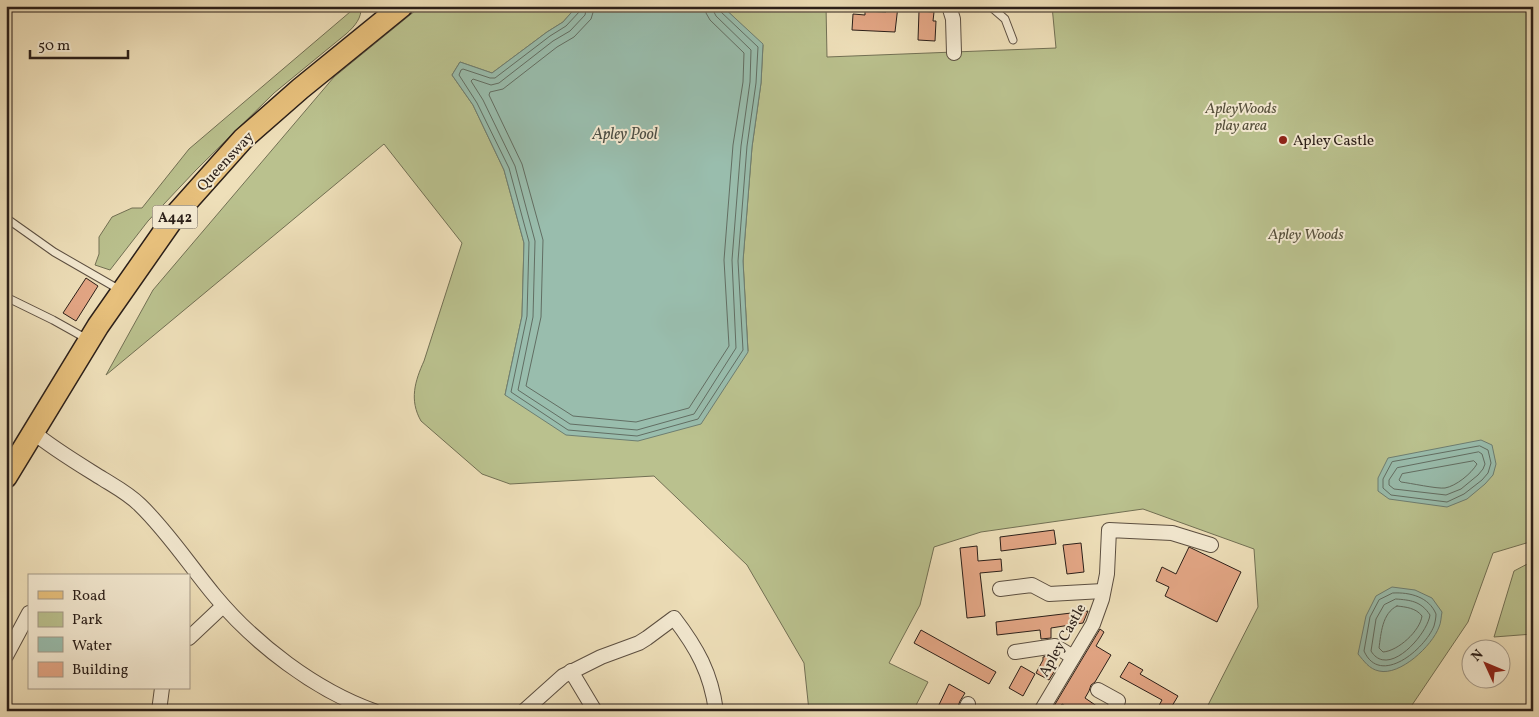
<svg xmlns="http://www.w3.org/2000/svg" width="1539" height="717" viewBox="0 0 1539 717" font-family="Vollkorn,serif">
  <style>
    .green { fill: #bac18e; stroke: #727054 }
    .water { fill: #99bdad; stroke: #6d7e72 }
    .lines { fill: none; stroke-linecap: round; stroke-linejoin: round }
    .shore { stroke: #626e63; stroke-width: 1 }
    .building { fill: #e3a685; stroke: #2b1f19 }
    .service-casing { stroke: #5c4f41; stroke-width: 9 }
    .minor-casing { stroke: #5c4f41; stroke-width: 16 }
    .primary-casing { stroke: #2b1f19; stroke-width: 24 }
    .service { stroke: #f4ead2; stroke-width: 7 }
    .minor { stroke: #f4ead2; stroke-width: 14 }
    .primary { stroke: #e7c07c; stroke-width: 21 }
    .poi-dot { fill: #8f2418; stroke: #f4ead2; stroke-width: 2 }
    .labels { text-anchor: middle; stroke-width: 4; stroke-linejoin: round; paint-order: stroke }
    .shield { fill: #f4ead2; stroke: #675c50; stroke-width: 1 }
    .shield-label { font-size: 14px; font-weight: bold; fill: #2b1f19 }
    .park-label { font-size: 15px; font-style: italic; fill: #56503c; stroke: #f4ead2 }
    .poi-label { font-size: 15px; fill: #2b1f19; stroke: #f4ead2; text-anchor: start }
    .street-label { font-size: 15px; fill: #2b1f19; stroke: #f4ead2 }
    .water-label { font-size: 16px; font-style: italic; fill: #4c4e45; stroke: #f4ead2 }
  </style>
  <rect width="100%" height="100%" fill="#eedfb9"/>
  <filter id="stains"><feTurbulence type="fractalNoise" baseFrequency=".004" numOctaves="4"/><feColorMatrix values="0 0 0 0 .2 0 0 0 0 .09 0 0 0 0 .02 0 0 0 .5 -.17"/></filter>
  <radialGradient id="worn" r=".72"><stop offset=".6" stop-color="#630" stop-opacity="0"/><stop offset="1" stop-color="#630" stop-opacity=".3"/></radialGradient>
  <g class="green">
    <path d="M357,6H361C362,18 355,26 346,34L274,93L196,170L148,221L110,270L95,265L99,254V237L112,217L132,208H142L189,149Z"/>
    <path d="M421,6H577L563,22L547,32L492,73L460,62L452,75L473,105L504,170L524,243L522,316L505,395L748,351L743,261L752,147L761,83L763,45L722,6H826L827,57L1056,48L1052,6H1533V541L1493,553L1468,622L1408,711H1205L1258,607L1254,549L1143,509L981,532L934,547L920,605L889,663L928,682L913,711H809L804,663L747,565L654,476L510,484L482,474L421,421C409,400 415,381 424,361L462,243L384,144L106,375L153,290L334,77Z"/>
    <polygon points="1533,561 1533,634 1494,637 1514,571"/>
  </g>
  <g class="water">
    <polygon points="577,6 722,6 763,44 761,83 752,147 743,261 748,352 701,424 638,441 566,435 505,395 522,316 524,243 504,170 473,105 452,75 460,62 492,73 547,32 563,22"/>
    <polygon points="1481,440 1492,445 1496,464 1493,475 1485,484 1467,499 1447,507 1389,499 1378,491 1378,478 1388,458"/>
    <path d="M1392,587L1415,590L1432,598L1442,612C1441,617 1441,623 1439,627C1432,646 1400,676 1379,671C1369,669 1364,661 1358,654L1366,616L1376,596Z"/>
  </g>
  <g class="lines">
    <g class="shore">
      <polyline points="581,6 580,11 566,26 550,36 495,78 490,78 463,69 461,70 459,75 477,103 509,168 529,242 527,316 511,392 568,430 637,436 698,419 743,350 738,261 747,146 756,83 758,47 721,12 719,6"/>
      <polyline points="587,6 585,15 570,31 553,41 499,83 491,85 473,79 471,81 483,100 515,166 535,241 533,317 518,390 570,424 637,430 694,414 736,348 732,260 741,146 750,82 751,50 716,16 714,12 713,6"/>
      <polyline points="595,6 591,19 574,37 557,47 503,89 490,92 489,95 522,164 543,240 541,317 526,386 573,416 636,422 689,408 729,346 724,260 733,145 743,82 744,53 710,20 706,13 706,6"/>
      <polygon points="1480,446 1488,450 1491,463 1488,473 1482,480 1464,494 1447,502 1391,495 1383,488 1383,479 1392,462"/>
      <polygon points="1479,452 1482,454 1485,464 1483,469 1478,475 1461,489 1446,495 1394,489 1389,485 1389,480 1397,468"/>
      <path d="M1474,461L1477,464C1471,474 1456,486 1445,488C1437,489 1410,483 1401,482L1399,480L1402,474Z"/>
      <path d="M1393,593C1410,592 1429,597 1436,614C1436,618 1435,622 1434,626C1425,649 1380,687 1364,651L1370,617L1379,600Z"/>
      <path d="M1396,599C1410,600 1421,601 1430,615C1427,635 1388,679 1371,651L1376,619L1384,605Z"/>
      <path d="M1397,606C1406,607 1416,608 1422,616C1420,631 1398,651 1383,652L1379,648C1381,634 1382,613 1397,606Z"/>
    </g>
  </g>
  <g class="building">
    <polygon points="887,6 898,6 895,32 852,30 853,14 865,15 865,11 886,12"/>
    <polygon points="919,11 934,12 933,21 936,21 935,41 918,40"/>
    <polygon points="86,278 98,286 76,321 63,313"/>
    <polygon points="1054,530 1056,544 1001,551 1000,537"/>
    <polygon points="1081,543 1084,572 1067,574 1063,545"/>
    <polygon points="977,546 978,561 1001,559 1002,571 980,573 985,616 967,618 960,548"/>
    <polygon points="1189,547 1241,572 1217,622 1165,596 1169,587 1156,581 1162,567 1176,574"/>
    <polygon points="1088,611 1083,623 1051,628 1051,638 1041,639 1040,630 997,635 996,622"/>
    <polygon points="1100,629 1104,632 1096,646 1111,655 1095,682 1091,685 1089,691 1085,698 1104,711 1074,711 1062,704 1058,711 1051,711"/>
    <polygon points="921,630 996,672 989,684 914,643"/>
    <polygon points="1053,655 1054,672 1049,680 1036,673 1043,660 1043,657"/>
    <polygon points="1129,662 1143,670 1140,674 1178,696 1169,711 1156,711 1162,700 1120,677"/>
    <polygon points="1021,666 1035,674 1023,696 1009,688"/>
    <polygon points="949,684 965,693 960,701 956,711 936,711"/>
  </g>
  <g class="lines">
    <g class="service-casing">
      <g id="service">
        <polyline points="990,6 1005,19 1013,40"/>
        <polyline points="6,218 54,252 120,290"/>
        <polyline points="6,297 53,320 87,339"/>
      </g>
    </g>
    <g class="minor-casing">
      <g id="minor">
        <polyline points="949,6 953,19 954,53"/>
        <path d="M33,432C55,450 79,464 103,479C116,487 129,494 140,505C168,532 190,566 215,596C255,644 315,690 374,711"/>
        <polyline points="1000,589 1032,585 1049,594 1103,591"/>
        <polyline points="189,638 223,606"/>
        <polyline points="1015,652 1055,646 1073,657"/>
        <polyline points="6,656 29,613"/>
        <polyline points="571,671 595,711"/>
        <polyline points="1098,690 1118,701 1113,711"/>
        <polyline points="159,711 162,688"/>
        <path d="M524,711L563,676L601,657L639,643L647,638L674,618C697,648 711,673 716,711"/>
        <polyline points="965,711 968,704"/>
        <polyline points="1041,711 1093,624 1102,599 1107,574 1109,530 1172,533 1211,545"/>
      </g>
    </g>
    <g class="primary-casing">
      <polyline id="primary" points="6,477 98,326 177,213 243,139 300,89 402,6"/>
    </g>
    <use href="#service" class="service"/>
    <use href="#minor" class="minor"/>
    <use href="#primary" class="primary"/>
  </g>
  <circle class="poi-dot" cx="1283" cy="140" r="5"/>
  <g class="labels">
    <rect class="shield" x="152.5" y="205.5" width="45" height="23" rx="4"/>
    <g class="shield-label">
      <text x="175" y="222">A442</text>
    </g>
    <g class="park-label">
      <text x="1241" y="113">ApleyWoods<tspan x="1241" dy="17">play area</tspan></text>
      <text x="1306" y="239">Apley Woods</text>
    </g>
    <g class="poi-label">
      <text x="1293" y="145">Apley Castle</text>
    </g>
    <g class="street-label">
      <text transform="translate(225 161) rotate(-47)" y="5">Queensway</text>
      <text transform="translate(1062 640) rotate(-61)" y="5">Apley Castle</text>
    </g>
    <g class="water-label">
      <text x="625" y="139">Apley Pool</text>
    </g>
  </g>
  <rect width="1539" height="717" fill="none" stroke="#eedfb9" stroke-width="25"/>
  <rect x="8" y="8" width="1524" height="702" fill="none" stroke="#2b1f19" stroke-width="2.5"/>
  <rect x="12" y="12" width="1514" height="692" fill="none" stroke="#2b1f19"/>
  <rect x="28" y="574" width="162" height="115" fill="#f4ead2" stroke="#a49988"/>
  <rect x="38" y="591" width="25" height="8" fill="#e7c07c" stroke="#a49988"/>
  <text x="72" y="600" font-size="15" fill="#2b1f19">Road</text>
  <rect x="38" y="612" width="25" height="15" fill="#bac18e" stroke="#a49988"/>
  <text x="72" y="624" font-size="15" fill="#2b1f19">Park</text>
  <rect x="38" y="637" width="25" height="15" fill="#99bdad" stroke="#a49988"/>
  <text x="72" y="650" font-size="15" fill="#2b1f19">Water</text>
  <rect x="38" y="662" width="25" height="15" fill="#e3a685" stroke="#a49988"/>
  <text x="72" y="674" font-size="15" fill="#2b1f19">Building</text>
  <g transform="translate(1486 664) rotate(314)"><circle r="24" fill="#f4ead2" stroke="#a49988"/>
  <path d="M0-4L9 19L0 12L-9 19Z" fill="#8f2418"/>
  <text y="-8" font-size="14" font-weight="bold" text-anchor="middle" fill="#2b1f19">N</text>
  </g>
  <path d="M30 50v8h98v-8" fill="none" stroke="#2b1f19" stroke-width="2.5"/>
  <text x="38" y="50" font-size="15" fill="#2b1f19" stroke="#f4ead2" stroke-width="4" paint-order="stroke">50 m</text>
  <rect width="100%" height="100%" filter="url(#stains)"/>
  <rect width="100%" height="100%" fill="url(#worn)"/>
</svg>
